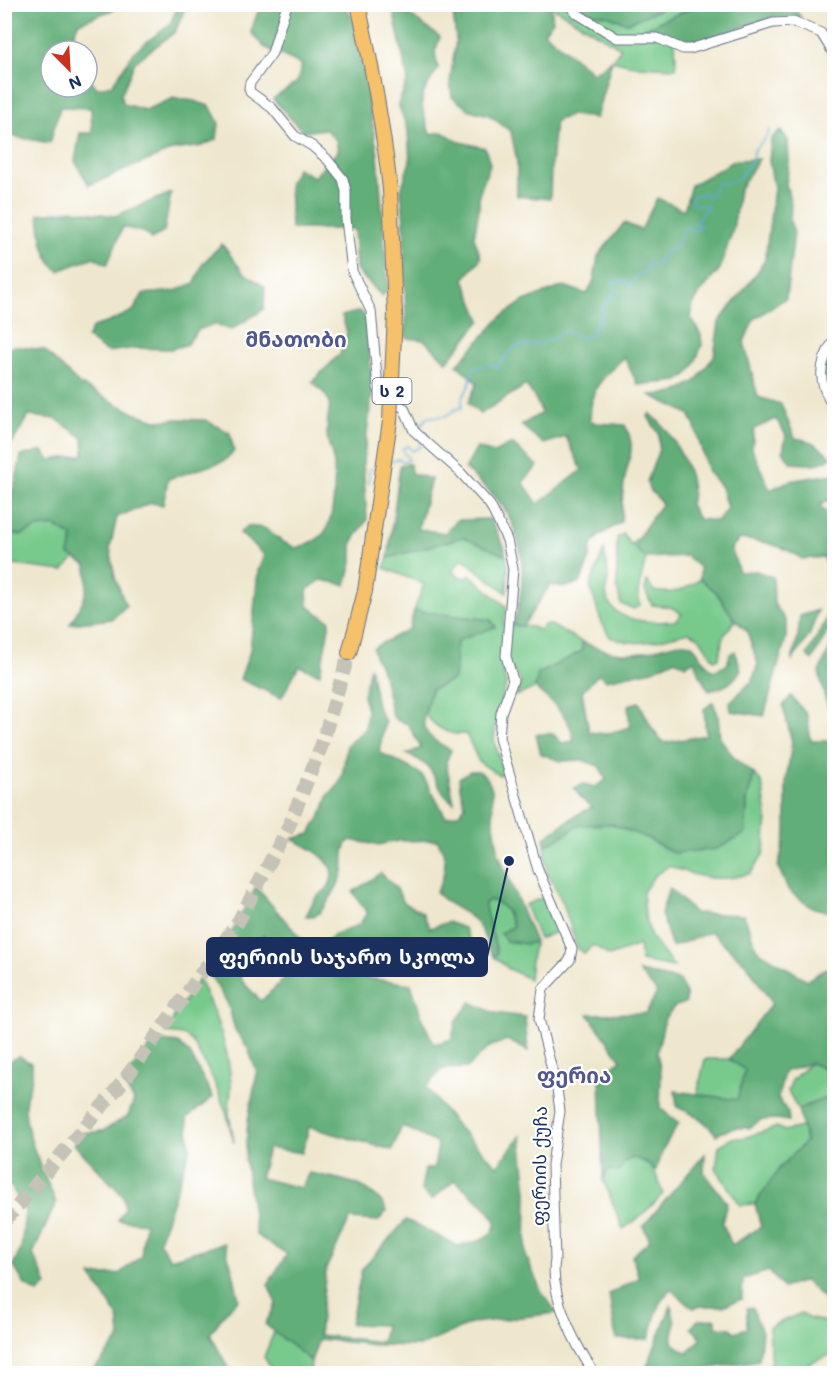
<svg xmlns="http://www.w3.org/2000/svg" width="839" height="1378" viewBox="0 0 839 1378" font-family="Mali,'Noto Sans Georgian',sans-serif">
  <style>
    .green { fill: #78ca8c; stroke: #4a7c75; stroke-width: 1.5 }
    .forest { fill: #62ae78; stroke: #3e6e6b; stroke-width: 1.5; fill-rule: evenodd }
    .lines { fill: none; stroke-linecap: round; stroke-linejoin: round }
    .stream { stroke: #62a9d9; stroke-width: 1.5 }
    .highway-tunnel { stroke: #c5c2b7; stroke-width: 14; stroke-dasharray: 14 7; stroke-linecap: butt }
    .minor-casing { stroke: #656f85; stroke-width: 11 }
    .highway-casing { stroke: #656f85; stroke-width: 16 }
    .minor { stroke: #fff; stroke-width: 9 }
    .highway { stroke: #f5c16b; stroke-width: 14 }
    .highway-bridge-casing { stroke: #656f85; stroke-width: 16; stroke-linecap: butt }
    .highway-bridge { stroke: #f5c16b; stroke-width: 14 }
    .labels { text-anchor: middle; stroke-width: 4.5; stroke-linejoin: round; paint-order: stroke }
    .shield { fill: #fff; stroke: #5f6d8e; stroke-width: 1.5 }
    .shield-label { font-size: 16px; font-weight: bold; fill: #1b2f5e }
    .street-label { font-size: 18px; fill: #1b2f5e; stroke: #fff }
    .quarter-label { font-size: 21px; font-weight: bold; fill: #52578c; stroke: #fff }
    .leader { fill: none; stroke: #1b2f5e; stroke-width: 2 }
    .callout-dot { fill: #1b2f5e; stroke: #fff; stroke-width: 2 }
    .callout { fill: #1b2f5e; stroke: #1b2f5e; stroke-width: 2 }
    .callout-label { font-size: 20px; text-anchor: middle; font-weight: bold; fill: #fff }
  </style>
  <rect width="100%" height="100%" fill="#fff"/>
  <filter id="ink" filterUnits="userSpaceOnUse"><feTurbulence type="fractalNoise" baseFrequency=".0167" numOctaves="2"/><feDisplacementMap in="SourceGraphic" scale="12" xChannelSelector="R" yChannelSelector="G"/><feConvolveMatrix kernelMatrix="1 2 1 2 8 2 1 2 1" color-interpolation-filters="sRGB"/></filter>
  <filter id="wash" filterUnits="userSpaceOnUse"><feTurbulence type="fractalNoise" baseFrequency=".008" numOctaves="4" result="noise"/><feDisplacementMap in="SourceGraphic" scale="24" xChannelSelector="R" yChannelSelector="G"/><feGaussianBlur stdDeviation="1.35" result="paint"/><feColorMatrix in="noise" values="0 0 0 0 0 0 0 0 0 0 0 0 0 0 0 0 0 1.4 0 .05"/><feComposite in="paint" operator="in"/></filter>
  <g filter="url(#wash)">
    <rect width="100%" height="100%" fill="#efe7cd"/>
    <g class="green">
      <polygon points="551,5 580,5 588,13 607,15 627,23 670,5 700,5 657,22 651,34 675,37 676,68 636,66 612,60 621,48 552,7"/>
      <polygon points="4,518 6,533 22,535 36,528 55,526 73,538 69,555 75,558 63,571 5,564"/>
      <polygon points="623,534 631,545 646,558 638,592 640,605 634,609 621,604 617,588 617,538"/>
      <path d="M463,536L506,556L508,566L507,593L462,558L452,572L465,579L470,575L507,607L503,624L532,627L539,630L546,624L551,625L582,642V651L539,674L535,688L516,696L521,683L515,672L502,671L506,684L497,717L494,740L504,774L499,775L479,762L466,734C449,736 435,727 425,714L431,690L454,679L457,641L495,626L491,620L414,611L424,584L384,568L388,558Z"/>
      <path d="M604,550C606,560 608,569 608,579C608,583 605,589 606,593C610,624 652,623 675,621L682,614L671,607L652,605L645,590L647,581L654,591C673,595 685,590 700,579L716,592L735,620L723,637L719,658L714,660L699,637L689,632C656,639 643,649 610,637L601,621L590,586Z"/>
      <path d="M754,774L762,782L767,817L764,853L751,873C720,883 700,878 669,866L654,876L643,892L645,916L651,937L674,967L641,961L639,945L609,956L593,945L584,954L577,947L563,903L547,873L545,846L579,825L612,824L647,838L673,853L746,833L747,800Z"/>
      <polygon points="542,898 556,932 539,939 525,905"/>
      <path d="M490,900C507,905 508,911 513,927L500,933L506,941L526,944L535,942L531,959L529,979L509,969L494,957L497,953C495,938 484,914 485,903Z"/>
      <path d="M199,979C215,1014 230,1048 231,1087C231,1095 229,1103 229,1111C229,1120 233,1132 234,1143L226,1112L213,1079L192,1041L183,1035L166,1033L176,1013Z"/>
      <polygon points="705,1059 729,1059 745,1070 737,1100 697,1094"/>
      <polygon points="810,1063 834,1071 834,1095 798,1109 788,1091 792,1080"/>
      <polygon points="777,1127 784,1131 802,1127 806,1141 779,1169 755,1204 740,1205 716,1169 719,1146 732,1138 743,1138"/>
      <path d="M633,1157C655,1164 656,1174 663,1194L639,1218L623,1229L603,1179L608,1169Z"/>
      <polygon points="801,1313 810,1319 834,1323 834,1354 793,1369 771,1373 769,1327"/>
      <polygon points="274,1332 311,1361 310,1373 274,1373 264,1357"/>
    </g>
    <g class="forest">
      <polygon points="5,4 125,5 78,23 72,40 77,51 51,51 51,87 87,87 87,75 97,88 112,85 135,51 170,24 178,6 176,5 184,5 186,6 175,32 135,62 121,95 123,104 145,110 174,98 194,101 210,106 219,123 217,139 202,146 173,150 89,185 75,161 80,133 92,133 91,108 60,107 50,143 5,135 5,82 10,64 5,57"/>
      <polygon points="264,5 345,5 355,24 378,155 388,290 382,296 356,270 354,229 291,229 289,184 297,168 314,177 338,151 336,140 325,129 303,132 273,99 297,82 302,65 264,47 251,32 257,14"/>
      <path d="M388,5H400L401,9L440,37L435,52L438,69C417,100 419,99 430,134L442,132L460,142L485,148L490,164L479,195V209L474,237L481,258L464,279L481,320L447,362L424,340L406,338L404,221L401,190L410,161L408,130L398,104L408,80L393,9Z"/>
      <polygon points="452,5 551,5 553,21 544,32 593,73 612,60 596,118 571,115 555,121 551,166 550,199 517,196 517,161 511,132 489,115 470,110 452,97 450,82 456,39"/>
      <polygon points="580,5 670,5 627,23 607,15 588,13"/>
      <path d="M700,5H791L801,17H776L688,44C673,36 656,36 640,30Z"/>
      <path d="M780,130L788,140L789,164L786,184L791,204L790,221L794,233L786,298L754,319L744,342L758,397L781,404L795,438C811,440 820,446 831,457C821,467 803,464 791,463L783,451L786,435L776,419L754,429L752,449L770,490L789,481L834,474V497L820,505L834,524V594L824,557L802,559C783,545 762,541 739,539L731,548L739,572L756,571L773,577L774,604L786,621V638L764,716L731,711L730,702L752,681L758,664L747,631L735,620L716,592L700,579V568L686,556L646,558L631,545L638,538L662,503L649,489L647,482L659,449V434L648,417L650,413C671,430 699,477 690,504L698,519L718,521L727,508L721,487L708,472L695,427L689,414L650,395L674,393L696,381L714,356L719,322L756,274L765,260L774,188L769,161L771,139Z"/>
      <path d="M759,159L739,190L733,229L720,269L700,293L693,305L691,318L701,335L702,345L694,365L688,374L679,381L638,385L624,357C601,382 591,383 590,420L596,423L625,425C638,450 627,460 624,484C622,497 622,510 621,522L599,536L591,546L590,558L580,583L565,587L550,585L523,626L513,625C527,586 526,540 502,505C492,491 478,481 465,469L477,448L494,453L512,444L538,466L523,482L538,504L582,470L566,437L544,444L521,425L542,413L536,400L526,385L480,414L468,403L477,383L457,365L501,317L524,301L564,286L587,294L594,280L598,256L624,223L641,230L657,198L684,210L691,185L736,160Z"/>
      <path d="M171,193L164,232L151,239L146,233L123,227L107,265L94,257L59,271C42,257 41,235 39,214L73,210L115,216Z"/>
      <polygon points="222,244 243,272 265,287 264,309 231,330 214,324 198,330 186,345 170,349 136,348 107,352 87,338 93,327 109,322 133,311 143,294 175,291 195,283 203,263"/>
      <path d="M360,311L365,316L373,389L363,462L367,520L352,542V563L346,585L321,580L307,590L308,606L330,621L320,674L299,666L281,698L240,679L250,651L258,571L264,555L240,533L247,526L264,528L283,542L296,548C305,545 318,541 324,533C335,518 335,482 334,465C333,454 327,444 327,433C326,404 340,405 312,382L340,354L347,333L342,316Z"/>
      <polygon points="834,340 834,390 825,389 822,362"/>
      <path d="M13,346L44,350L79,384L134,413L159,421L177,419L205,420L230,433L234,451L224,461L168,479L163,505L151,503L117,517L110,548L115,577L126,606L112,619L70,624C83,602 91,591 86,565L69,555L73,537L55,526L37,528L22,535L6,533C5,504 17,483 21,456L42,450L50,460L84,455L83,438L56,419L29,416L12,443L5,441V353Z"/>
      <polygon points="410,464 411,473 431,479 418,529 445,533 457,520 490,519 504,546 506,556 463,537 388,558 400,465"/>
      <polygon points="834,605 834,620 812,660 807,655"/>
      <polygon points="818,610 810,634 792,661 798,636 800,616"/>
      <path d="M414,611L491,620L495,627L457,641L454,679L431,690C422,725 415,732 451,750L446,762L454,803C439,794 438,779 428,767C422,761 414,757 407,754L421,748L408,724L396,720L392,715L382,670L375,657L373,648L409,629Z"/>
      <polygon points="834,640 834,719 825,698 819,672"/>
      <path d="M582,642C602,650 620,656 642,652C654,651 682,638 692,645C700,652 704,664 713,671L727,665L730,654L735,651L741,669C733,684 725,687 709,691L699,674L695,660L686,665L674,660L653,670L606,680L599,674L582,691L589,732L606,734L630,727L628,705L639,702L652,728L664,743L706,735L704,709L713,702L718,715L720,738L735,759L754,774L747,800L746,833L717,849L673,853L647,838L612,824L579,825L545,846L544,838L575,816L592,807L582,799L574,788L584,784L595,787L606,780L599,766L582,760L561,761L541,754L536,734H553L562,743L574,741C572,719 551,701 535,688L538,674L582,651Z"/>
      <path d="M370,667L377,706L385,722L379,752L418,772L424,778L446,817L460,813L465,806L460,788L459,778L470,771H479L487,778L492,789L493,818L499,855L535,942L526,944L506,941L500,933L513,927C508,912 505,905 490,900L485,903C484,914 495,939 497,953L494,957C485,945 485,931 474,920C462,909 447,906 436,892C446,875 449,857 437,840L398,841L377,845L350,840C341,849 345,860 343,871C341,881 325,910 316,915C313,916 310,916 306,916C309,911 311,904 315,899C318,894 326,892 329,886C342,861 309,848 292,839L310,834L324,809L329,794L337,787L342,777L347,745L365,729L367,711L363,695Z"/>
      <polygon points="791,696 807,715 811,741 834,741 834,913 811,907 789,891 778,867 786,834 786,781 792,742 783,706"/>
      <polygon points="381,873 397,889 404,903 422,912 430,928 448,922 464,928 472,944 460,960 438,959 417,967 348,959 328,960 320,956 326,942 335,934 359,925 367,913 353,892"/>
      <path d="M256,887L331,973L411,984L423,1021L434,1044L452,1039L456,1021L471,1002L494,1013L525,1017L528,1051L507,1040L489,1047L467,1068L442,1069L426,1087L456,1125L497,1166L521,1136L527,1192L526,1256L541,1291L557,1313L473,1323L420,1346L374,1345L319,1339L311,1361L265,1324L276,1304L268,1284L287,1254L256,1235L245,1160L248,1120L257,1073L248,1048L235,1030L228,1004L207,970L233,929ZM263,935L289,966L287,976L261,1001L242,981L235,960ZM402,1126L438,1144L434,1168L425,1169L421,1190L432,1200L455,1180L486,1208L496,1221L493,1232L479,1241L458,1246L406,1220L362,1269L350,1324L385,1325L382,1342L319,1335L326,1269L350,1219L378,1221L387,1211C372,1181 339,1179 309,1173L301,1188L260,1178L268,1148L302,1153L309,1127L392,1150Z"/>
      <path d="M669,888L695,913L744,915L757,950L807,980L834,964V1086V1071L810,1063L784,1072L778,1098L788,1113L789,1121L777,1119L761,1120L749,1128H732L716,1135C706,1120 693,1114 677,1107L675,1091L737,1100L745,1070L729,1059L772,1003L748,966L711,932L672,947L661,914Z"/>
      <polygon points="639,972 679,980 686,994 686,1002 674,1007 665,1018 657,1052 661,1074 660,1108 679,1123 664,1147 655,1172 647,1162 633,1158 624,1162 619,1172 608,1170 603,1179 600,1075 621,1060 588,1014 646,1013 657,992"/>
      <polygon points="155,1040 178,1043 190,1054 213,1097 187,1118 190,1149 159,1241 170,1259 224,1243 233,1272 239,1299 226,1312 210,1334 231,1373 88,1373 101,1362 120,1337 118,1316 91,1276 119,1274 141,1256 145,1223 118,1220 125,1208 123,1196 74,1144 83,1133 103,1131 128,1116 134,1100 122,1082"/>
      <path d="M19,1056L31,1063C36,1082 24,1091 25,1109C27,1141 44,1173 56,1203L33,1254L47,1285L38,1293L25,1285L13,1265L21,1249L25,1212L11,1186L5,1187V1064Z"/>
      <polygon points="834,1095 834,1308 805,1281 783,1288 769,1271 743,1279 742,1299 723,1306 702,1306 693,1308 670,1289 659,1304 649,1339 616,1339 609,1294 639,1278 632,1256 650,1240 643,1226 705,1154 704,1172 727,1203 722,1222 732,1245 761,1227 755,1204 779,1169 806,1141 798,1109"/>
      <polygon points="671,1306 675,1322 672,1342 687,1353 702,1338 691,1328 698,1320 716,1319 716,1327 731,1328 734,1332 747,1328 747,1308 752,1307 762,1332 759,1360 700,1370 665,1372 647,1366"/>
    </g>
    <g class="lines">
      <g class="stream">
        <path d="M420,429V426L428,417L446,416L456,409L462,408V398L469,386L472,371L475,368L489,364L498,368L499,363L516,346L543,343L566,331L581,338L589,335L602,316C600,299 609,303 616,291L613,285L614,282L625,281L630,286L634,283L635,277L647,270V263L653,265L659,263V258L665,256V252L676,245L685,227H689L690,231L698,230L701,226L694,223L708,206L693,204L692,198L694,196L701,195L703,192L705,193L707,197L710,196L716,184C722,183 732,183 736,180C742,176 742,170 750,165L754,150L764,140L770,130"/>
        <polyline points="389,462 399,459 403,462 408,461 409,459 404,453 403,448 408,446 412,451 420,447 420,441"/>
        <polyline points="369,484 369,469 376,469"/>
      </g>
    </g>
  </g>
  <g filter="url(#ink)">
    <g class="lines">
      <polyline class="highway-tunnel" points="4,1222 126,1078 238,922 288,828 321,747 349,653"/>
      <g class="minor-casing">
        <g id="minor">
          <path d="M287,4L272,53L250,83L249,88L250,92L272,108L295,136L312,146L327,159L343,179L346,191V219L352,271L371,311L378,388L382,397L404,408L414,431L460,472L490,505L507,540L513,569L506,656L513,680L501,713L499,738L538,870L572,949L570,960L543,989L539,1019L557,1089L560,1111L552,1165L555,1260C549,1294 576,1347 595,1374"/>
          <polyline points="568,4 576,13 617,38 657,38 683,49 690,49 773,23 793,22 821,33 834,54"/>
          <path d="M834,340C818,365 817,382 834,408"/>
        </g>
      </g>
      <g class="highway-casing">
        <g id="highway">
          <path d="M358,4C372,66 383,126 390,189"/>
          <polyline points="349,653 365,591"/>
        </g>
      </g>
      <use href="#minor" class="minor"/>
      <use href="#highway" class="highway"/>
      <g class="highway-bridge-casing">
        <polyline id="highway-bridge" points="365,591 390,421 395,315 390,189"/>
      </g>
      <use href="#highway-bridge" class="highway-bridge"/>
    </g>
  </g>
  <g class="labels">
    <rect class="shield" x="372.5" y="378" width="39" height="26" rx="4.5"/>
    <g class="shield-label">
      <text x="392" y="397">ს 2</text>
    </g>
    <g class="street-label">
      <text transform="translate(540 1166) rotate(-89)" y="6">ფერიის ქუჩა</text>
    </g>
    <g class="quarter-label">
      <text x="296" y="347">მნათობი</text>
      <text x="574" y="1083">ფერია</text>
    </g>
  </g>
  <path class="leader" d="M509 861L487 957"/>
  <circle class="callout-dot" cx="509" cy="861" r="6"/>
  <rect class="callout" x="207" y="938" width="280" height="38" rx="6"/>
  <g class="callout-label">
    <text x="347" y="964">ფერიის საჯარო სკოლა</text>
  </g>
  <rect width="839" height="1378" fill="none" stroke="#fff" stroke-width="24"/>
  <g transform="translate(69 69) rotate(156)"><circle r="28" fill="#ffffff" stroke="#a4acbf" stroke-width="1.5"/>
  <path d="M0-4.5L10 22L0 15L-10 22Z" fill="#c8321e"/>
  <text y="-9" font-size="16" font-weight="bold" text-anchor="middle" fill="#1b2f5e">N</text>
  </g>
</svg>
